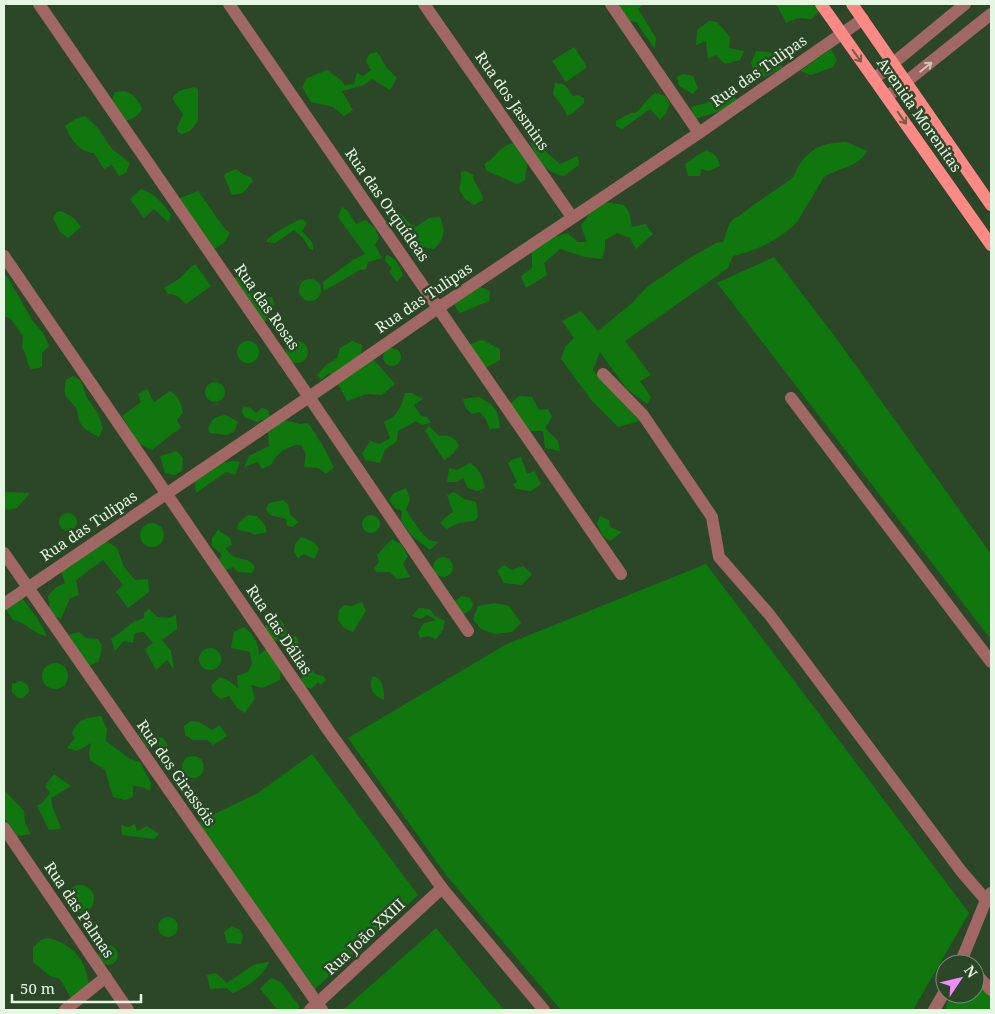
<svg xmlns="http://www.w3.org/2000/svg" width="995" height="1014" viewBox="0 0 995 1014" font-family="'Noto Serif',serif">
  <style>
    .green { fill: #10770f }
    .lines { fill: none; stroke-linecap: round; stroke-linejoin: round }
    .minor { stroke: #a06764; stroke-width: 12 }
    .major { stroke: #fc8986; stroke-width: 12 }
    .oneway { stroke: #745e49 }
    .oneway2 { stroke: #cdc4b7 }
    .labels { text-anchor: middle; stroke-width: 5; stroke-linejoin: round; paint-order: stroke }
    .street-label { font-size: 15px; fill: #e5f6e3; stroke: #2b4728 }
  </style>
  <rect width="100%" height="100%" fill="#2b4728"/>
  <g class="green">
    <polygon points="617,4 644,4 638,9 656,38 655,49 636,22 626,21"/>
    <polygon points="773,4 815,4 819,11 812,19 797,18 786,23 778,7"/>
    <polygon points="709,21 717,22 730,37 729,48 744,51 740,60 725,64 716,55 708,59 706,41 696,45 697,30"/>
    <polygon points="574,47 586,65 586,68 566,82 552,61"/>
    <polygon points="831,49 837,60 833,67 811,75 800,71"/>
    <polygon points="756,51 777,53 782,68 767,76 756,78 751,63"/>
    <polygon points="377,52 387,68 397,78 390,90 372,79 364,85 342,91 353,110 344,116 333,107 311,102 302,87 307,78 327,70 342,81 344,85 354,84 357,73 363,76 371,70 366,61 369,54"/>
    <polygon points="683,74 693,76 698,88 693,94 679,86 677,77"/>
    <polygon points="555,83 565,85 573,96 578,95 584,98 584,103 573,113 567,116 565,110 553,94"/>
    <polygon points="194,87 198,89 198,121 190,131 182,134 178,132 177,128 183,114 173,100 173,97 179,91"/>
    <polygon points="729,90 739,102 731,108 694,119 691,107 710,102 717,92"/>
    <path d="M124,91C133,93 139,101 142,109C137,116 132,121 123,121L112,100L115,92Z"/>
    <path d="M655,93L665,96L670,103L666,113L660,120L650,109L622,129L616,126V121L631,113H635C643,107 647,99 655,93Z"/>
    <path d="M85,116L97,127L112,149L130,163L126,173L119,176L112,165L104,169L94,153C79,152 71,139 65,126L75,119Z"/>
    <path d="M539,142L547,153L560,164L578,156L579,165L564,176C544,171 538,162 531,143Z"/>
    <path d="M846,142L867,151C859,167 838,168 824,177L797,222C780,239 757,251 733,256L728,268L625,341L651,375L640,381L651,397L647,404L626,388L600,352L593,370L640,421L618,427L592,401L561,359L565,347L574,338L562,321L581,311L598,331L632,303L647,287L688,259L716,243L723,242C728,231 727,221 739,216C755,203 773,192 790,180C796,175 797,167 802,161C815,145 826,143 846,142Z"/>
    <path d="M513,143L526,155L527,166L525,180L517,184L487,171L484,164C498,157 496,148 513,143Z"/>
    <path d="M706,150C714,153 718,157 720,166L709,171L701,169L700,176H688L685,164Z"/>
    <polygon points="236,169 244,175 251,177 253,181 243,193 232,195 224,176 226,173"/>
    <path d="M466,171L473,175C474,187 483,189 483,200L474,205L465,199L459,189L461,181V172Z"/>
    <path d="M141,189C156,194 162,203 171,215L168,222L154,209L144,218L130,199Z"/>
    <polygon points="198,191 224,228 230,233 224,243 213,250 178,199"/>
    <polygon points="604,202 624,205 629,212 632,227 645,224 653,234 636,249 630,238 617,233 605,240 605,249 602,259 585,257 560,249 544,263 547,275 526,288 521,276 532,268 532,251 541,241 567,233 578,242 587,242 581,226 594,206"/>
    <polygon points="342,207 347,210 356,224 365,220 375,228 379,238 375,245 382,258 368,262 366,269 360,270 324,291 323,282 353,260 365,254 338,217"/>
    <path d="M395,208C403,215 406,222 416,227L429,218L440,217C446,230 444,240 434,249C419,247 401,243 399,226L392,219L391,213Z"/>
    <polygon points="61,211 74,218 81,227 68,238 60,232 53,218 57,212"/>
    <path d="M302,219L307,223L302,231C307,237 315,242 313,250L310,249L303,238L294,230L275,243L267,242V240C270,235 297,220 302,219Z"/>
    <path d="M386,255C396,257 400,267 403,275L397,282L389,272L392,268L385,261Z"/>
    <polygon points="774,257 836,338 991,554 991,636 989,637 717,283"/>
    <path d="M193,265H196L211,286L186,304C181,299 176,293 168,294L164,288L179,279Z"/>
    <path d="M4,273L8,278L32,320L43,333L49,346L42,353V366L39,368L31,369C26,362 27,354 22,348L23,336L10,318L4,317Z"/>
    <polygon points="236,277 242,277 252,283 252,291 257,297 272,297 275,305 270,307 268,320 262,323 231,279"/>
    <circle cx="310" cy="290" r="11"/>
    <polygon points="480,287 490,291 489,301 460,313 454,305 460,298"/>
    <polygon points="482,340 500,349 500,360 487,367 478,363 467,345"/>
    <circle cx="297" cy="352" r="11"/>
    <polygon points="352,341 362,345 361,356 338,374 328,374 321,380 317,375 325,366 337,358 340,348"/>
    <circle cx="248" cy="352" r="11"/>
    <circle cx="392" cy="357" r="9"/>
    <polygon points="374,360 395,384 382,395 366,394 347,401 337,382 361,364"/>
    <path d="M73,376L80,380L82,383L86,396L98,414L103,428L99,437C90,432 83,430 79,420C78,416 78,411 76,408C67,395 62,398 66,380Z"/>
    <circle cx="215" cy="392" r="10"/>
    <path d="M147,389L154,402L170,391C179,396 181,403 183,413L177,420L181,428L172,434L152,450L138,443L122,416L141,402L138,394Z"/>
    <path d="M405,393H412L423,399L414,405L421,416L427,417L431,423L422,425L416,421L398,431L397,441L385,450L380,463L366,460L362,454L370,441L380,444L390,438L384,422C398,416 401,407 405,393Z"/>
    <polygon points="519,396 532,397 539,410 548,409 552,417 545,428 558,441 560,451 545,448 543,431 530,431 511,414 511,403"/>
    <path d="M479,397C495,406 498,409 500,428L490,429L486,420L480,412L472,414L465,407L463,399Z"/>
    <polygon points="243,406 251,408 256,413 262,408 268,410 270,417 257,422 244,417 242,412"/>
    <path d="M226,415L238,422L234,432L227,435L210,433L208,428C213,418 214,417 226,415Z"/>
    <path d="M280,419L300,424L308,423L323,446L334,467L326,474L318,468L304,467L306,454L301,445C287,445 277,453 271,465L262,469L258,462L244,467L249,456L269,446L268,429Z"/>
    <path d="M429,426L439,436C449,435 453,436 459,445L453,454L444,460L425,431Z"/>
    <polygon points="177,451 183,458 182,471 174,475 165,473 160,456"/>
    <polygon points="521,457 527,474 534,471 541,484 531,491 516,489 513,484 517,482 508,463 513,459"/>
    <path d="M233,461L240,462L235,475L226,472L196,493L195,482C205,469 217,463 233,461Z"/>
    <path d="M470,463C480,469 483,478 485,488L477,491L468,488L463,478L457,482H447L449,468L457,470Z"/>
    <polygon points="406,488 410,499 406,510 420,531 429,540 438,542 430,550 411,535 401,521 402,511 395,508 389,500 394,493"/>
    <polygon points="7,492 30,493 17,508 4,510 4,493"/>
    <polygon points="454,492 464,499 476,502 478,517 474,521 458,523 447,529 440,523 447,516 453,512 447,495"/>
    <polygon points="283,500 288,504 290,514 298,522 293,527 287,526 286,519 270,515 266,509 269,503"/>
    <circle cx="68" cy="522" r="9"/>
    <circle cx="371" cy="524" r="9"/>
    <polygon points="248,515 257,516 265,525 267,532 254,535 250,532 237,530 239,522"/>
    <polygon points="600,516 609,520 610,527 622,532 610,541 602,535 597,523"/>
    <circle cx="152" cy="535" r="12"/>
    <path d="M218,530L230,538L232,545L225,548C227,550 229,553 231,555C240,561 247,556 255,567L252,573L238,572L233,567L226,570L217,562L222,555L212,546V539Z"/>
    <polygon points="301,537 314,542 319,549 314,559 304,554 298,558 294,552 295,544"/>
    <polygon points="392,539 401,544 408,556 403,564 410,577 397,579 390,572 376,572 374,568 379,562 377,555"/>
    <polygon points="105,540 117,548 124,567 135,580 148,579 149,592 128,608 116,592 123,585 103,560 76,580 79,595 70,598 61,619 50,614 48,596 56,587 65,583 61,572"/>
    <circle cx="443" cy="567" r="10"/>
    <polygon points="706,564 969,913 913,1010 561,1010 447,876 348,738 505,645"/>
    <polygon points="504,565 512,570 523,566 532,574 522,585 504,583 497,571"/>
    <path d="M19,594L37,618L47,636C32,634 29,623 13,620L5,608Z"/>
    <polygon points="462,596 470,598 473,604 471,610 463,614 455,601"/>
    <polygon points="362,602 366,611 353,632 344,628 338,620 339,610 344,605 351,606"/>
    <polygon points="495,603 509,606 521,623 512,632 495,634 481,629 473,619 478,606"/>
    <polygon points="419,608 430,609 435,616 445,621 443,630 436,639 428,636 420,638 418,632 424,623 436,620 427,615 421,619 412,616"/>
    <path d="M149,609L157,617L170,618L176,615L177,629L162,640L171,651L174,670L167,660L156,670L145,649L153,643L144,632L135,633L133,643L124,641L115,651L111,639C124,631 129,622 144,618V613Z"/>
    <path d="M277,617C279,619 282,621 283,623C287,632 286,635 297,637L299,645L281,640L274,641L268,635L265,626L270,618Z"/>
    <path d="M244,627C254,635 258,642 259,655L266,649L281,664L280,680L262,688L251,685L255,698L245,713L237,708L229,696L220,699L213,692L211,686L220,677L229,681L238,688L237,676L248,672L252,664L250,652L231,648L234,632Z"/>
    <polygon points="79,632 86,638 98,639 102,646 99,661 89,666 68,635"/>
    <circle cx="210" cy="659" r="11"/>
    <circle cx="55" cy="676" r="13"/>
    <polygon points="301,668 310,668 315,674 323,676 326,680 321,685 318,682 311,689 302,685"/>
    <path d="M373,676C384,680 384,690 384,700C373,696 368,687 373,676Z"/>
    <path d="M19,681C26,681 29,686 29,692L23,698H18L12,692V683L14,684Z"/>
    <path d="M101,716L107,729L106,741L130,759L140,762L151,783L150,791L143,787L133,786V797L125,800L113,797L105,770L90,760L89,753L91,743L77,751L67,748L75,738L72,733C80,718 85,718 101,716Z"/>
    <polygon points="191,721 199,722 212,730 220,725 227,736 213,745 207,740 193,740 185,735 184,726"/>
    <polygon points="144,728 150,735 163,738 169,747 161,749 158,744 153,749 146,746 138,733"/>
    <polygon points="312,754 418,895 315,989 196,823 258,793"/>
    <circle cx="193" cy="767" r="11"/>
    <path d="M54,774L71,786L51,798C52,810 58,818 61,829L49,830L37,806L43,802L50,793L45,786Z"/>
    <polygon points="4,790 24,811 25,823 31,834 12,837 9,824 4,818"/>
    <polygon points="135,824 137,831 147,826 159,834 154,839 122,835 121,825 128,827"/>
    <circle cx="80" cy="899" r="14"/>
    <circle cx="168" cy="927" r="10"/>
    <polygon points="232,926 240,930 243,936 241,944 227,943 224,932"/>
    <polygon points="436,928 504,1010 343,1010"/>
    <path d="M48,938C74,944 87,962 89,987L72,1000L60,979L50,976L33,962V947L41,940Z"/>
    <circle cx="108" cy="955" r="10"/>
    <path d="M269,962C263,977 248,986 233,993L226,988L210,989L207,975L216,973L227,983L255,964Z"/>
    <polygon points="271,978 281,982 300,1007 296,1010 278,1010 260,989"/>
    <polygon points="975,984 982,987 991,997 991,1010 946,1010 947,1004 952,994 975,994"/>
  </g>
  <g class="lines">
    <g class="minor">
      <polyline points="39,4 309,397 468,631"/>
      <polyline points="229,4 621,574"/>
      <polyline points="424,4 572,217"/>
      <polyline points="611,4 699,133"/>
      <polyline points="874,79 965,4"/>
      <polyline points="887,97 991,14"/>
      <polyline points="4,256 328,730 442,888 544,1010"/>
      <polyline points="603,374 643,415 712,517 719,557 769,614 961,871 986,900"/>
      <polyline points="791,398 991,662"/>
      <polyline points="4,553 322,1010"/>
      <polyline points="4,604 309,397 438,308 699,133 863,19"/>
      <polyline points="4,828 128,1010"/>
      <polyline points="960,964 986,900 991,893"/>
      <polyline points="975,973 991,990"/>
      <polyline points="65,1010 106,977"/>
      <polyline points="310,1010 442,888"/>
      <polyline points="934,1010 945,991"/>
    </g>
    <g class="major">
      <polyline points="821,4 991,245"/>
      <polyline points="852,4 991,205"/>
    </g>
  </g>
  <defs><path id="oneway-shaft" d="M-6 0H5M1.5-3L5.5 0L1.5 3" fill="none" stroke-width="1.6" stroke-linecap="round" stroke-linejoin="round" transform="scale(1.25)"/></defs>
  <g class="oneway">
    <use href="#oneway-shaft" transform="translate(857 56) rotate(54)"/>
    <use href="#oneway-shaft" transform="translate(902 118) rotate(55)"/>
  </g>
  <use class="oneway2" href="#oneway-shaft" transform="translate(926 67) rotate(-39)"/>
  <g class="labels">
    <g class="street-label">
      <text transform="translate(759 71) rotate(-35)" y="5">Rua das Tulipas</text>
      <text transform="translate(512 101) rotate(55)" y="5">Rua dos Jasmins</text>
      <text transform="translate(919 115) rotate(55)" y="5">Avenida Morenitas</text>
      <text transform="translate(387 205) rotate(55)" y="5">Rua das Orquídeas</text>
      <text transform="translate(424 298) rotate(-34)" y="5">Rua das Tulipas</text>
      <text transform="translate(267 307) rotate(55)" y="5">Rua das Rosas</text>
      <text transform="translate(89 526) rotate(-34)" y="5">Rua das Tulipas</text>
      <text transform="translate(279 630) rotate(56)" y="5">Rua das Dálias</text>
      <text transform="translate(176 773) rotate(55)" y="5">Rua dos Girassóis</text>
      <text transform="translate(79 910) rotate(56)" y="5">Rua das Palmas</text>
      <text transform="translate(365 937) rotate(-43)" y="5">Rua João XXIII</text>
    </g>
  </g>
  <rect width="995" height="1014" fill="none" stroke="#e5f6e3" stroke-width="10"/>
  <g transform="translate(960 979) rotate(55)"><circle r="24" fill="#2b4728" stroke="#758d73"/>
  <path d="M0-4L9 19L0 12L-9 19Z" fill="#ed8cfa"/>
  <text y="-8" font-size="14" font-weight="bold" text-anchor="middle" fill="#e5f6e3">N</text>
  </g>
  <path d="M12 994v8h129v-8" fill="none" stroke="#e5f6e3" stroke-width="2.5"/>
  <text x="20" y="994" font-size="15" fill="#e5f6e3" stroke="#2b4728" stroke-width="4" paint-order="stroke">50 m</text>
</svg>
